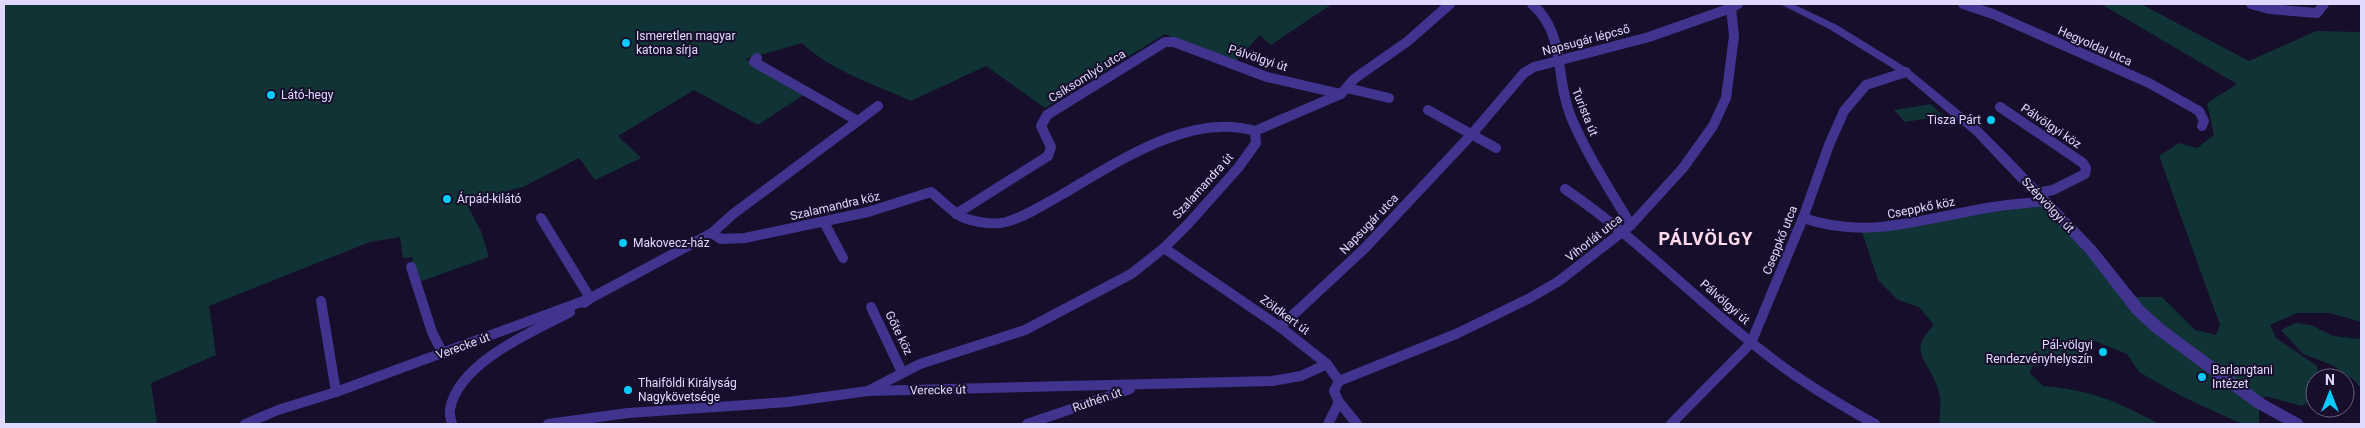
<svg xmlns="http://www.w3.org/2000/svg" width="2365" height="428" viewBox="0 0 2365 428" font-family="Roboto,sans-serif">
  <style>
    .green { fill: #103336 }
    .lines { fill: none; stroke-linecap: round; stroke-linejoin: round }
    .minor { stroke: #41348f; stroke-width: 10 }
    .tertiary { fill: #41348f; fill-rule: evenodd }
    .poi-dot { fill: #04cbff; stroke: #160e2b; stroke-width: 2 }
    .labels { text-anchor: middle; stroke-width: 4; stroke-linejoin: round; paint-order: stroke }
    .poi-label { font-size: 12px; fill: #e1d8ff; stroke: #160e2b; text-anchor: start }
    .street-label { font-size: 12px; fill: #e1d8ff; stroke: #160e2b }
    .district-label { font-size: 18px; font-weight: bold; letter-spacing: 1px; fill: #ffdaee; stroke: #160e2b }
  </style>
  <rect width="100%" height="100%" fill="#160e2b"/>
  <g class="green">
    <path d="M4,4H1332L1271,45L1260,35L1232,65L1165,34L1045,108L986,66L911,101C874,84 831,71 802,43L746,59L805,94L758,125L694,90L618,136L641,158L595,180L579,158L523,187L465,201L481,231L489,257L416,283L411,267L413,257L403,258L400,237L370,242L209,306L216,355L151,383L157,424H4Z"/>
    <path d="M2101,4H2141L2249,61L2316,31L2361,32V322L2330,313H2297L2270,325L2276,338L2317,366L2318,378H2315V397L2302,406L2265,396L2259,403V424H2242L2183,397L2139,372L2127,354L2090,339L2081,346L2077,362L2032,366L2030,373L2043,386C2092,390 2116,401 2159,424H1939C1940,411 1942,398 1937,386C1927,358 1907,352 1934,325L1919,307L1898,300L1878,280L1861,229L2044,201L2128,297H2162L2195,330L2216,335L2220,325L2159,156L2179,143L2197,148L2214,135L2207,103L2237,84Z"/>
    <polygon points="1931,104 1943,116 1905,122 1894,110"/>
    <polygon points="2295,323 2311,325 2333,336 2361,339 2361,388 2354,380 2332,365 2303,354 2281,330"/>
  </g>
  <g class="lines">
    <g class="minor">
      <path d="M1532,4C1567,35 1554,76 1571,117C1587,155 1610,190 1631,225"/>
      <polyline points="1963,4 1993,14 2149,83 2199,111 2204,121 2202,126"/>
      <polyline points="2251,4 2269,9 2317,13 2324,4"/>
      <polyline points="757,58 754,62 858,121"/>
      <polyline points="1347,88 1389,98"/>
      <polyline points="2000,107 2083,163 2086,168 2085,174 2053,190 2037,193"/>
      <polyline points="1428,110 1496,148"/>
      <polyline points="1255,131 1341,94 1354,79 1408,41 1450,4"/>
      <path d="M1565,189C1637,238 1697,301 1766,354C1800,381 1837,403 1875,424"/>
      <polyline points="956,214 1048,156 1051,147 1041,126 1047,115 1165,42 1174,42 1267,77 1341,94"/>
      <polyline points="541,218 587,293 589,299 584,303"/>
      <path d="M1803,218C1865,239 1914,221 1976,210C1998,205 2021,204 2044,201"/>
      <polyline points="824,222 843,258"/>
      <path d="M712,233L721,239L745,238L868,212L931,192C941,200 953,213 964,218C976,222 993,225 1006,222C1025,217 1043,205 1061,195C1115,164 1190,111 1255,131L1256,143L1238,168L1189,223L1164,248L1131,274L1025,330L920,364L868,391"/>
      <polyline points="1164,248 1280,327 1327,364 1339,381 1334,391 1339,402 1357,424"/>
      <polyline points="411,267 432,332 443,354"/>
      <polyline points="321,301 336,392"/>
      <polyline points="871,307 902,372"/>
      <polyline points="1280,327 1364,249 1472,134 1524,73 1534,67 1649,37 1731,8"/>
      <polyline points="1339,381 1456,334 1528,299 1559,281 1631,225 1683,168 1713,126 1726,98 1734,36 1731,8 1738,4"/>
      <polyline points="245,424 278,410 336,392 589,299 712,233 733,214 878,106"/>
      <path d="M452,424C451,419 449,414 450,409C459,362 532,332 570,312"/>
      <polyline points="548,424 628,413 788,402 868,391 1272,381 1301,376 1327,364"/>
      <polyline points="1027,424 1130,389"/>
      <polyline points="1328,424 1339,402"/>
      <polyline points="1671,424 1751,343 1803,218 1829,145 1844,111 1866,85 1906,72"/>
    </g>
    <polygon class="tertiary" points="1780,4 1793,4 1837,25 1910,70 1982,129 2008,155 2096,247 2143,306 2164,325 2264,399 2302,420 2304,424 2285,424 2254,407 2154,333 2133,314 2086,253 1974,135 1902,74 1829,29"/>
  </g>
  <g class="poi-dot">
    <circle cx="626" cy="43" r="5"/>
    <circle cx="271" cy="95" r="5"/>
    <circle cx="1991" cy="120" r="5"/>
    <circle cx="447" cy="199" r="5"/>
    <circle cx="623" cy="243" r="5"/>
    <circle cx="2103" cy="352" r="5"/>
    <circle cx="2202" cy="377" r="5"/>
    <circle cx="628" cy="390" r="5"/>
  </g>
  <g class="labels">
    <g class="poi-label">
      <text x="636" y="40">Ismeretlen magyar<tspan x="636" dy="14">katona sírja</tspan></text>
      <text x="281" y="99">Látó-hegy</text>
      <text x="1981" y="124" text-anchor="end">Tisza Párt</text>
      <text x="457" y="203">Árpád-kilátó</text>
      <text x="633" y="247">Makovecz-ház</text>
      <text x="2093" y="349" text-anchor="end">Pál-völgyi<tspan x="2093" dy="14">Rendezvényhelyszín</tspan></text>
      <text x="2212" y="374">Barlangtani<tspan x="2212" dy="14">Intézet</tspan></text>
      <text x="638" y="387">Thaiföldi Királyság<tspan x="638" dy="14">Nagykövetsége</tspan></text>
    </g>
    <g class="street-label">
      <text transform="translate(1586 40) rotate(-15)" y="4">Napsugár lépcső</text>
      <text transform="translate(2095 46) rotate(24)" y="4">Hegyoldal utca</text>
      <text transform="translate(1258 58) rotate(18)" y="4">Pálvölgyi út</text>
      <text transform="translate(1087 76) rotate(-32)" y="4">Csíksomlyó utca</text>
      <text transform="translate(1585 112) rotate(68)" y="4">Turista út</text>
      <text transform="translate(2051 126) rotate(34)" y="4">Pálvölgyi köz</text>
      <text transform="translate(1203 186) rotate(-48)" y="4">Szalamandra út</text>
      <text transform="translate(2048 205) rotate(47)" y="4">Szépvölgyi út</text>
      <text transform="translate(835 206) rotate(-13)" y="4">Szalamandra köz</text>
      <text transform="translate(1921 208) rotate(-11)" y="4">Cseppkő köz</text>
      <text transform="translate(1369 224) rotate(-46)" y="4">Napsugár utca</text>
      <text transform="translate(1594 238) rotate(-38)" y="4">Vihorlát utca</text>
      <text transform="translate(1780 240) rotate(-68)" y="4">Cseppkő utca</text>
      <text transform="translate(1725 302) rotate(41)" y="4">Pálvölgyi út</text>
      <text transform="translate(1285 315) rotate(36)" y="4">Zöldkert út</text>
      <text transform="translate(899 333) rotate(64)" y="4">Gőte köz</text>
      <text transform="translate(463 346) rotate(-20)" y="4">Verecke út</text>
      <text transform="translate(938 390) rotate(-1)" y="4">Verecke út</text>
      <text transform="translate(1097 400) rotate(-19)" y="4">Ruthén út</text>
    </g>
    <g class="district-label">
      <text x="1706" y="245">PÁLVÖLGY</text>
    </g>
  </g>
  <rect width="2365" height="428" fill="none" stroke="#e1d8ff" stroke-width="10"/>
  <g transform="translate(2330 393)"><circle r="24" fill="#160e2b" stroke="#675f80"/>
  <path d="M0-4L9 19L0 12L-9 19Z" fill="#04cbff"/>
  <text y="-8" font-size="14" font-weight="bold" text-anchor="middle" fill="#e1d8ff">N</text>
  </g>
</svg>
